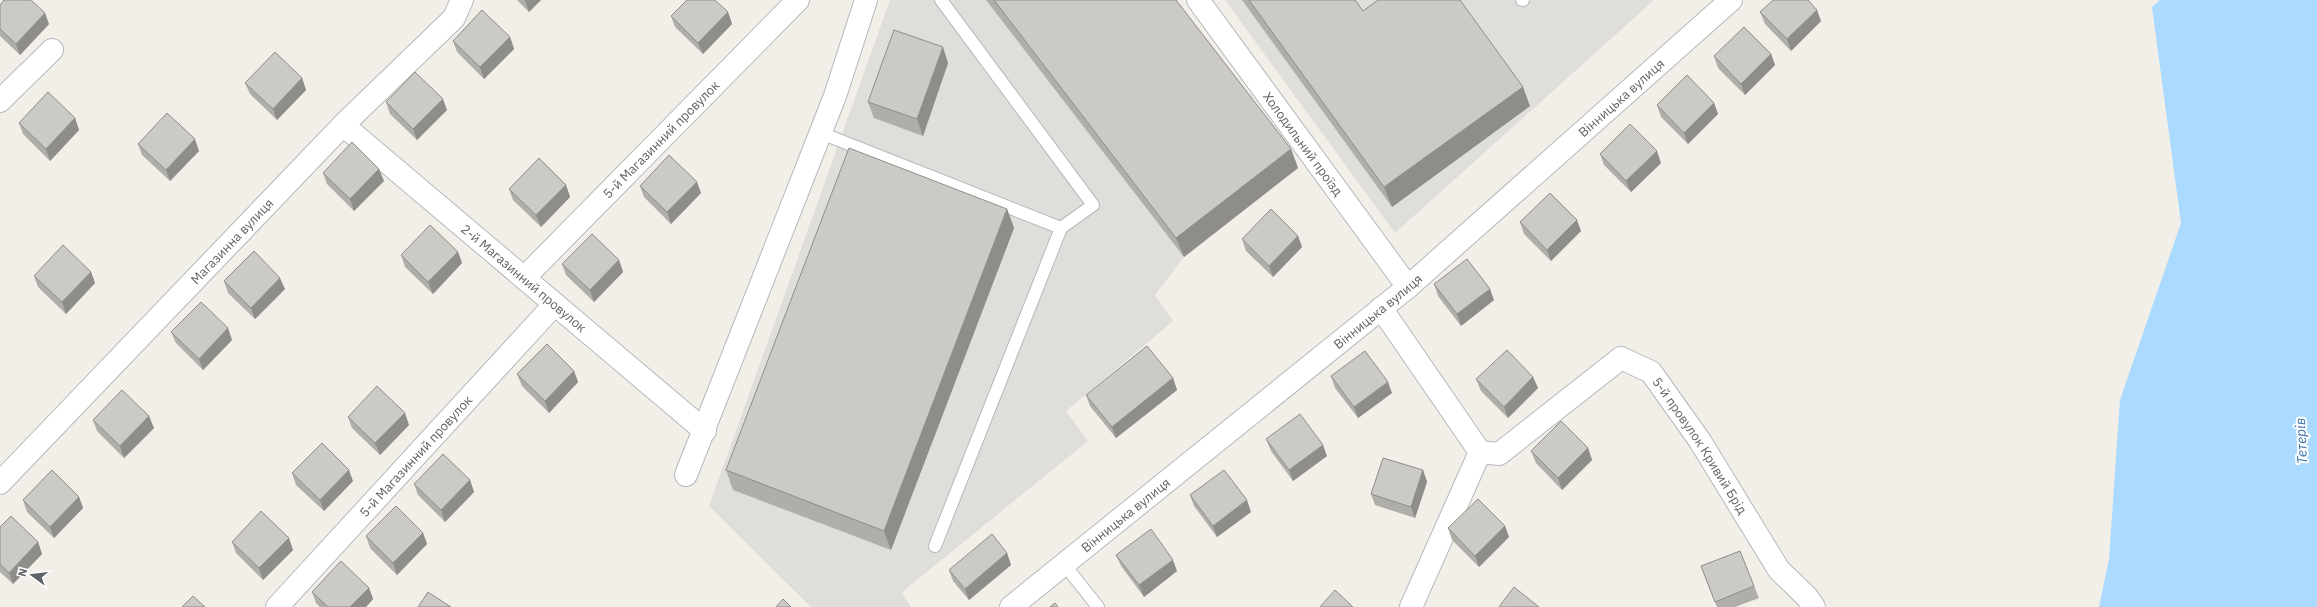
<svg xmlns="http://www.w3.org/2000/svg" width="2317" height="607" viewBox="0 0 2317 607" font-family="'IBM Plex Sans',sans-serif">
  <style>
    .industrial { fill: #e0deda }
    .water { fill: #aadaff }
    .lines { fill: none; stroke-linecap: round; stroke-linejoin: round }
    .service-casing { stroke: #b5b8bc; stroke-width: 14 }
    .minor-casing { stroke: #b5b8bc; stroke-width: 24 }
    .service { stroke: #fff; stroke-width: 12 }
    .minor { stroke: #fff; stroke-width: 22 }
    .wall { fill: #afaea9 }
    .shaded-wall { fill: #8f8d8a }
    .building { fill: #cccac5; stroke: #8f8d8a }
    .labels { text-anchor: middle; stroke-width: 4; stroke-linejoin: round; paint-order: stroke }
    .street-label { font-size: 13px; fill: #5f6368; stroke: #fff }
    .water-label { font-size: 14px; font-style: italic; fill: #4174aa; stroke: #fff }
  </style>
  <rect width="100%" height="100%" fill="#f1efe8"/>
  <g class="industrial">
    <polygon points="890,0 1171,0 1298,168 1184,257 1155,295 1173,321 1066,411 1088,441 902,592 911,607 811,607 709,506"/>
    <polygon points="1225,0 1654,0 1395,233"/>
  </g>
  <polygon class="water" points="2160,0 2317,0 2317,607 2099,607 2109,559 2120,400 2181,223 2152,7"/>
  <g class="lines">
    <g class="service-casing">
      <g id="service">
        <polyline points="941,0 1093,205 1061,228"/>
        <polyline points="1522,0 1523,0"/>
        <polyline points="821,133 1061,228 935,546"/>
        <polyline points="1064,564 1098,607"/>
      </g>
    </g>
    <g class="minor-casing">
      <g id="minor">
        <path id="s1" d="M1198,0L1408,287"/>
        <polyline points="0,101 52,50"/>
        <path id="s2" d="M343,125L705,431"/>
        <path id="s3" d="M524,278L798,0"/>
        <polyline points="1381,308 1480,452 1411,607"/>
        <path id="s4" d="M1480,452L1499,454L1621,358L1651,372L1700,441L1779,570L1807,597L1814,607"/>
        <polyline points="686,475 835,96 866,0"/>
        <path id="s5" d="M0,483L343,125L454,18L462,0"/>
        <path id="s6" d="M277,607L555,304"/>
        <path id="s7" d="M1011,607L1408,287L1731,0"/>
      </g>
    </g>
    <use href="#service" class="service"/>
    <use href="#minor" class="minor"/>
  </g>
  <g class="wall">
    <polygon points="517,0 541,0 529,12"/>
    <polygon points="986,0 1176,0 1291,149 1298,168 1184,257"/>
    <polygon points="1242,0 1355,0 1363,11 1530,106 1392,207"/>
    <polygon points="0,5 49,24 20,55 0,36"/>
    <polygon points="728,12 732,24 703,54 675,27 671,16"/>
    <polygon points="1760,12 1821,21 1791,51 1765,24"/>
    <polygon points="510,37 514,49 484,79 457,52 453,41"/>
    <polygon points="1771,54 1775,65 1745,95 1718,68 1714,56"/>
    <polygon points="948,63 923,136 874,118 868,102"/>
    <polygon points="302,78 306,90 277,120 250,94 245,83"/>
    <polygon points="386,102 447,110 417,140 390,114"/>
    <polygon points="1714,103 1718,114 1688,144 1661,117 1657,105"/>
    <polygon points="75,118 79,130 50,161 23,134 19,123"/>
    <polygon points="138,144 199,151 170,181 142,155"/>
    <polygon points="1600,154 1661,163 1631,192 1604,165"/>
    <polygon points="323,173 384,181 354,211 327,184"/>
    <polygon points="566,185 570,197 541,227 513,200 509,189"/>
    <polygon points="640,186 701,193 671,224 644,197"/>
    <polygon points="1007,209 1014,228 891,550 733,490 726,470"/>
    <polygon points="1520,222 1581,231 1551,261 1524,234"/>
    <polygon points="1298,236 1302,247 1273,277 1246,251 1242,239"/>
    <polygon points="458,252 462,263 433,294 405,267 401,255"/>
    <polygon points="619,260 623,272 594,302 566,275 562,264"/>
    <polygon points="91,272 95,283 66,314 38,287 34,276"/>
    <polygon points="224,281 285,289 255,319 228,293"/>
    <polygon points="1434,284 1494,300 1461,326 1438,296"/>
    <polygon points="171,332 232,340 203,370 176,343"/>
    <polygon points="574,371 578,382 549,413 522,386 517,374"/>
    <polygon points="1331,376 1392,393 1358,418 1335,388"/>
    <polygon points="1533,377 1538,388 1508,418 1481,391 1476,379"/>
    <polygon points="1173,378 1177,390 1116,438 1090,406 1086,395"/>
    <polygon points="348,417 409,425 380,455 352,428"/>
    <polygon points="93,420 154,428 124,458 97,431"/>
    <polygon points="1266,439 1327,456 1293,481 1271,451"/>
    <polygon points="1588,448 1592,460 1562,490 1536,463 1531,451"/>
    <polygon points="1423,470 1427,482 1415,518 1375,505 1371,494"/>
    <polygon points="292,473 353,481 324,511 296,485"/>
    <polygon points="470,480 474,492 445,522 418,495 414,484"/>
    <polygon points="1190,495 1251,512 1217,537 1194,506"/>
    <polygon points="79,497 83,508 54,538 27,512 23,500"/>
    <polygon points="1505,526 1509,537 1479,567 1452,540 1448,528"/>
    <polygon points="0,527 38,542 42,554 13,584 0,572"/>
    <polygon points="423,533 427,544 397,575 370,548 366,536"/>
    <polygon points="232,542 293,550 263,580 236,553"/>
    <polygon points="1007,553 1011,565 969,600 953,581 949,570"/>
    <polygon points="1116,555 1177,571 1144,597 1121,566"/>
    <polygon points="1701,566 1754,586 1759,598 1735,607 1717,607"/>
    <polygon points="369,588 373,599 366,607 320,607 316,603 312,592"/>
  </g>
  <g class="shaded-wall">
    <polygon points="525,0 541,0 529,12"/>
    <polygon points="1817,10 1821,21 1791,51 1787,39"/>
    <polygon points="728,12 732,24 703,54 698,43"/>
    <polygon points="45,13 49,24 20,55 16,44"/>
    <polygon points="510,37 514,49 484,79 480,67"/>
    <polygon points="943,47 948,63 923,136 917,119"/>
    <polygon points="1771,54 1775,65 1745,95 1741,84"/>
    <polygon points="302,78 306,90 277,120 273,109"/>
    <polygon points="1523,87 1530,106 1392,207 1384,187"/>
    <polygon points="443,99 447,110 417,140 413,129"/>
    <polygon points="1714,103 1718,114 1688,144 1684,133"/>
    <polygon points="75,118 79,130 50,161 46,149"/>
    <polygon points="195,139 199,151 170,181 166,170"/>
    <polygon points="1291,149 1298,168 1184,257 1176,238"/>
    <polygon points="1657,151 1661,163 1631,192 1626,181"/>
    <polygon points="379,169 384,181 354,211 350,199"/>
    <polygon points="697,182 701,193 671,224 667,212"/>
    <polygon points="566,185 570,197 541,227 536,215"/>
    <polygon points="1007,209 1014,228 891,550 884,531"/>
    <polygon points="1577,220 1581,231 1551,261 1547,250"/>
    <polygon points="1298,236 1302,247 1273,277 1269,266"/>
    <polygon points="458,252 462,263 433,294 428,282"/>
    <polygon points="619,260 623,272 594,302 590,290"/>
    <polygon points="91,272 95,283 66,314 62,302"/>
    <polygon points="280,278 285,289 255,319 251,308"/>
    <polygon points="1490,289 1494,300 1461,326 1457,314"/>
    <polygon points="228,328 232,340 203,370 199,359"/>
    <polygon points="574,371 578,382 549,413 545,401"/>
    <polygon points="1533,377 1538,388 1508,418 1504,407"/>
    <polygon points="1173,378 1177,390 1116,438 1112,427"/>
    <polygon points="1388,382 1392,393 1358,418 1354,407"/>
    <polygon points="405,413 409,425 380,455 375,443"/>
    <polygon points="149,416 154,428 124,458 120,446"/>
    <polygon points="1323,445 1327,456 1293,481 1289,470"/>
    <polygon points="1588,448 1592,460 1562,490 1558,478"/>
    <polygon points="349,470 353,481 324,511 320,500"/>
    <polygon points="1423,470 1427,482 1415,518 1411,507"/>
    <polygon points="470,480 474,492 445,522 441,510"/>
    <polygon points="79,497 83,508 54,538 50,527"/>
    <polygon points="1247,500 1251,512 1217,537 1213,526"/>
    <polygon points="1505,526 1509,537 1479,567 1475,556"/>
    <polygon points="423,533 427,544 397,575 393,563"/>
    <polygon points="289,538 293,550 263,580 259,568"/>
    <polygon points="38,542 42,554 13,584 9,573"/>
    <polygon points="1007,553 1011,565 969,600 965,589"/>
    <polygon points="1173,560 1177,571 1144,597 1139,585"/>
    <polygon points="369,588 373,599 366,607 350,607"/>
  </g>
  <g class="building">
    <polygon points="4,0 31,0 45,13 16,44 0,29 0,5"/>
    <polygon points="687,0 715,0 728,12 698,43 671,16"/>
    <polygon points="994,0 1176,0 1291,149 1176,238"/>
    <polygon points="1249,0 1355,0 1363,11 1378,0 1460,0 1523,87 1384,187"/>
    <polygon points="1773,0 1808,0 1817,10 1787,39 1760,12"/>
    <polygon points="482,10 510,37 480,67 453,41"/>
    <polygon points="1744,27 1771,54 1741,84 1714,56"/>
    <polygon points="894,30 943,47 917,119 868,102"/>
    <polygon points="275,52 302,78 273,109 245,83"/>
    <polygon points="415,72 443,99 413,129 386,102"/>
    <polygon points="1687,75 1714,103 1684,133 1657,105"/>
    <polygon points="48,92 75,118 46,149 19,123"/>
    <polygon points="167,113 195,139 166,170 138,144"/>
    <polygon points="1630,124 1657,151 1626,181 1600,154"/>
    <polygon points="352,142 379,169 350,199 323,173"/>
    <polygon points="849,148 1007,209 884,531 726,470"/>
    <polygon points="669,155 697,182 667,212 640,186"/>
    <polygon points="539,158 566,185 536,215 509,189"/>
    <polygon points="1550,193 1577,220 1547,250 1520,222"/>
    <polygon points="1271,209 1298,236 1269,266 1242,239"/>
    <polygon points="430,225 458,252 428,282 401,255"/>
    <polygon points="592,234 619,260 590,290 562,264"/>
    <polygon points="63,245 91,272 62,302 34,276"/>
    <polygon points="254,251 280,278 251,308 224,281"/>
    <polygon points="1467,259 1490,289 1457,314 1434,284"/>
    <polygon points="201,302 228,328 199,359 171,332"/>
    <polygon points="547,344 574,371 545,401 517,374"/>
    <polygon points="1147,346 1173,378 1112,427 1086,395"/>
    <polygon points="1507,350 1533,377 1504,407 1476,379"/>
    <polygon points="1365,351 1388,382 1354,407 1331,376"/>
    <polygon points="377,386 405,413 375,443 348,417"/>
    <polygon points="122,390 149,416 120,446 93,420"/>
    <polygon points="1300,414 1323,445 1289,470 1266,439"/>
    <polygon points="1561,421 1588,448 1558,478 1531,451"/>
    <polygon points="322,443 349,470 320,500 292,473"/>
    <polygon points="443,454 470,480 441,510 414,484"/>
    <polygon points="1383,458 1423,470 1411,507 1371,494"/>
    <polygon points="52,470 79,497 50,527 23,500"/>
    <polygon points="1224,470 1247,500 1213,526 1190,495"/>
    <polygon points="1478,499 1505,526 1475,556 1448,528"/>
    <polygon points="396,506 423,533 393,563 366,536"/>
    <polygon points="261,511 289,538 259,568 232,542"/>
    <polygon points="11,516 38,542 9,573 0,564 0,527"/>
    <polygon points="1151,529 1173,560 1139,585 1116,555"/>
    <polygon points="992,534 1007,553 965,589 949,570"/>
    <polygon points="1740,551 1754,586 1715,602 1701,566"/>
    <polygon points="341,561 369,588 350,607 328,607 312,592"/>
    <polygon points="1514,587 1539,607 1499,607"/>
    <polygon points="1335,590 1353,607 1320,607"/>
    <polygon points="428,592 451,607 418,607"/>
    <polygon points="193,596 205,607 182,607"/>
    <polygon points="783,599 791,607 776,607"/>
    <polygon points="1055,603 1058,607 1050,607"/>
  </g>
  <g class="labels">
    <g class="street-label">
      <text dy="5" stroke="none"><textPath href="#s7" startOffset="795">Вінницька вулиця</textPath></text>
      <text dy="5" stroke="none"><textPath href="#s3" startOffset="195">5-й Магазинний провулок</textPath></text>
      <text dy="5" stroke="none"><textPath href="#s1" startOffset="178">Холодильний проїзд</textPath></text>
      <text dy="5" stroke="none"><textPath href="#s5" startOffset="335">Магазинна вулиця</textPath></text>
      <text dy="5" stroke="none"><textPath href="#s2" startOffset="237">2-й Магазинний провулок</textPath></text>
      <text dy="5" stroke="none"><textPath href="#s7" startOffset="471">Вінницька вулиця</textPath></text>
      <text dy="5" stroke="none"><textPath href="#s4" startOffset="296">5-й провулок Кривий Брід</textPath></text>
      <text dy="5" stroke="none"><textPath href="#s6" startOffset="205">5-й Магазинний провулок</textPath></text>
      <text dy="5" stroke="none"><textPath href="#s7" startOffset="147">Вінницька вулиця</textPath></text>
    </g>
    <g class="water-label">
      <text transform="translate(2301 441) rotate(-93)" y="5">Тетерів</text>
    </g>
  </g>
  <g transform="translate(32 575) rotate(285)" stroke="#ffffff" stroke-width="3" paint-order="stroke">
  <path d="M0-3L7 15L0 10L-7 15Z" fill="#5f6368"/>
  <text y="-6" font-size="11" font-weight="bold" text-anchor="middle" fill="#5f6368">N</text>
  </g>
</svg>
